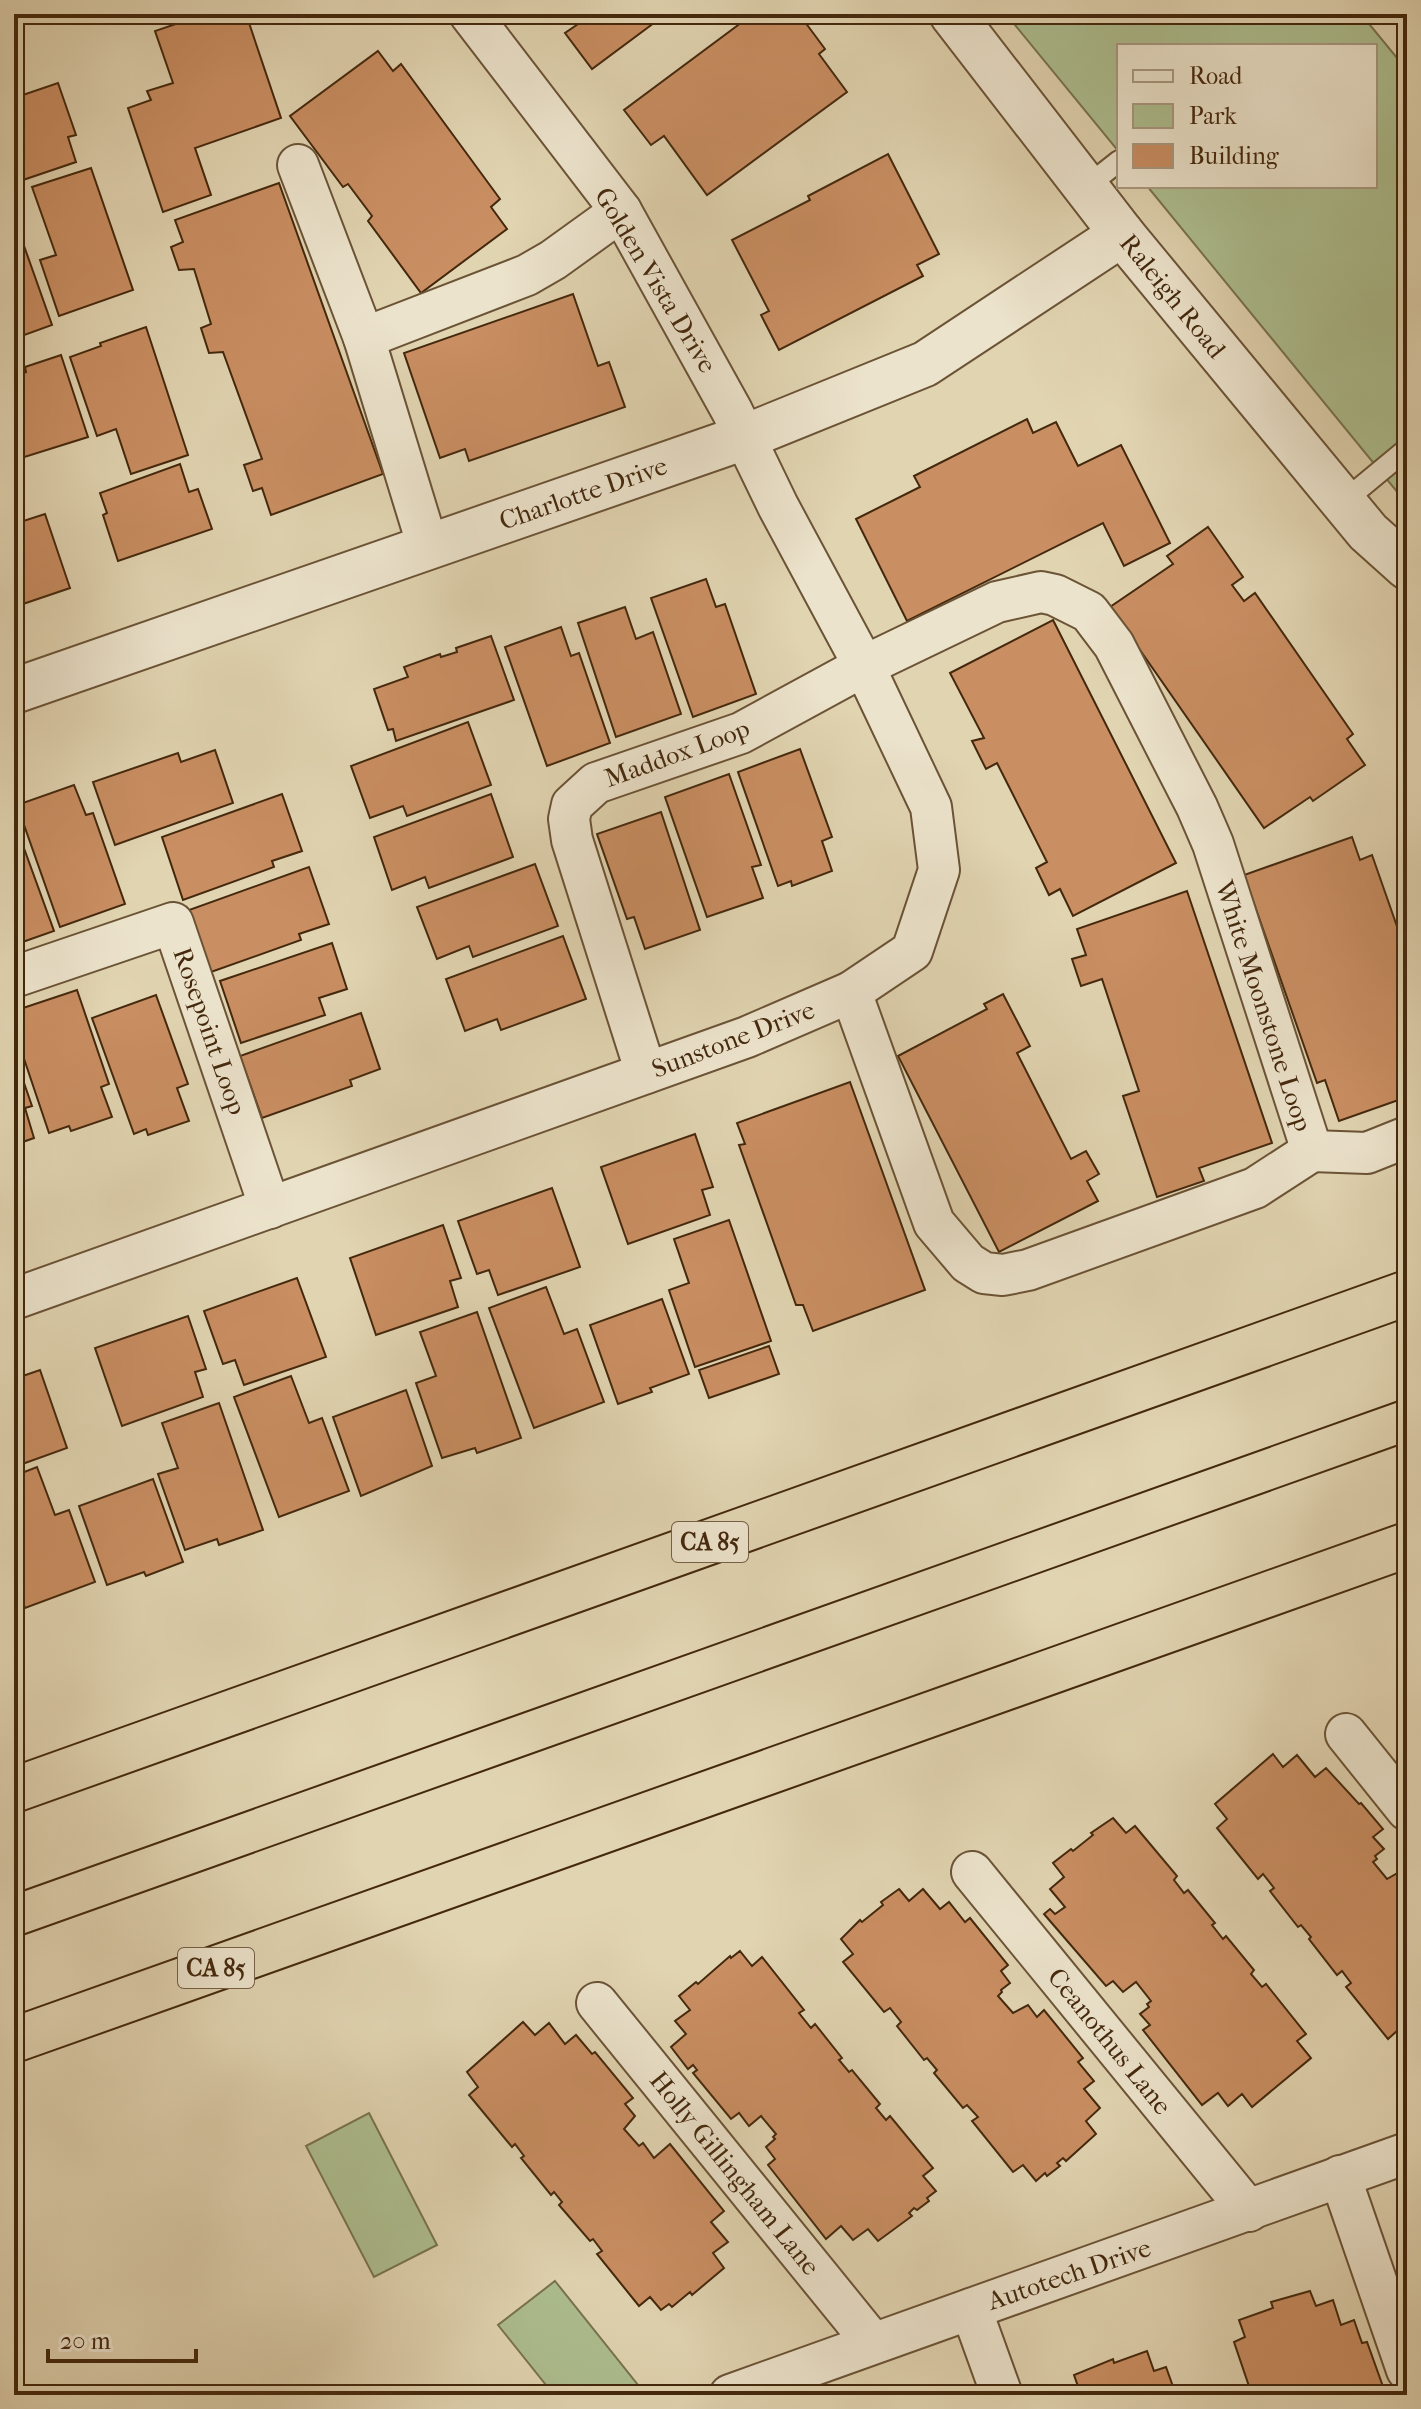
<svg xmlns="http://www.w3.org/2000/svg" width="1421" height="2409" viewBox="0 0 1421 2409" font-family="'IM FELL French Canon',serif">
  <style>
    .green { fill: #adbe8f; stroke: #78734e; stroke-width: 2 }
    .building { fill: #c98e62; stroke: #44280d; stroke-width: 2 }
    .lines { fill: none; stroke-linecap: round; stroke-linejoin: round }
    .service-casing { stroke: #6b5336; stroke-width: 24 }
    .minor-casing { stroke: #6b5336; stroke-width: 44 }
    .tertiary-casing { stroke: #6b5336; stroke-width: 48 }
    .motorway-casing { stroke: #44280d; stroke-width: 48 }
    .service { stroke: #ece3cc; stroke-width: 20 }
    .minor { stroke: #ece3cc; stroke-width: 40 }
    .tertiary { stroke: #ece3cc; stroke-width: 44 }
    .motorway { stroke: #e1d4b1; stroke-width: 44 }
    .tram { stroke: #44280d; stroke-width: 2 }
    .labels { text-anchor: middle; stroke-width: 6; stroke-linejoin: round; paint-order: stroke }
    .shield { fill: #ece3cc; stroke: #766046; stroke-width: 2 }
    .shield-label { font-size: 24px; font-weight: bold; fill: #44280d }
    .street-label { font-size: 26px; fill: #44280d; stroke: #ece3cc }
  </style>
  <rect width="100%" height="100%" fill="#e1d4b1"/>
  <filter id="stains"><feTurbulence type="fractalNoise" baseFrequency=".0025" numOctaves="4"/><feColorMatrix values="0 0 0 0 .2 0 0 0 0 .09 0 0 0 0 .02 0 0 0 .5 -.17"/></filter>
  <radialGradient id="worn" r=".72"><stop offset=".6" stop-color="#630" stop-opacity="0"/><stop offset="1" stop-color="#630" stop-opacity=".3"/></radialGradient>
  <g class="green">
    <polygon points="1006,14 1361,14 1407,70 1407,504 1147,186 1375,186 1375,46 1119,46 1119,152"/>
    <polygon points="369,2113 437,2245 374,2277 306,2146"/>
    <polygon points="555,2281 646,2395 554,2395 498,2325"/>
  </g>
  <g class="building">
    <polygon points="205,14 218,14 220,20 236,14 246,14 281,118 195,148 211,195 163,212 128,108 151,100 147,91 173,83 155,31"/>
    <polygon points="570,14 666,14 592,69 565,33 578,24"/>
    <polygon points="753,14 799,14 825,49 819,54 847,92 707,195 664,136 651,145 624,110"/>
    <polygon points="378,51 393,71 401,64 500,199 491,207 507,229 421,293 368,221 372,216 348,184 343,187 290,116"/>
    <polygon points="58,83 76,135 68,137 76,162 14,183 14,98"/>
    <polygon points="888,154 939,254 917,265 923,276 779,350 761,315 769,311 732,240 810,200 808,196"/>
    <polygon points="91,168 133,290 59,316 40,260 56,255 32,187"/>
    <polygon points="279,183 383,474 271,515 262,488 253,491 244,465 262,459 223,352 209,353 201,328 211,324 194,269 179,270 171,247 183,242 175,220"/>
    <polygon points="23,243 52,325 16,338 14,332 14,247"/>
    <polygon points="573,294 598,366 609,362 625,407 469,461 465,449 440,458 404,353"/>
    <polygon points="146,327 188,455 131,474 116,429 97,436 70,357 101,346 100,343"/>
    <polygon points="61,355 88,437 15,460 14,376 26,372 25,367"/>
    <polygon points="1027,419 1033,433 1056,422 1078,466 1121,445 1170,543 1124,566 1103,523 907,621 856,519 920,487 914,476"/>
    <polygon points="180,464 189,492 198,489 212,529 118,561 103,515 107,513 100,493"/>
    <polygon points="45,514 70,588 14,607 14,524"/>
    <polygon points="1208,527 1243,577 1232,585 1244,601 1255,593 1353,734 1347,739 1365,765 1313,801 1310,797 1264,828 1110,607 1173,564 1167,556"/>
    <polygon points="706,579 716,607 725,604 756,694 693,717 651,598"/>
    <polygon points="625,607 636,639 653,632 681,714 616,737 578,623"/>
    <polygon points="1053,620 1176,863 1073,916 1060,889 1049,895 1036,868 1047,862 997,763 986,769 972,741 984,738 950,673"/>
    <polygon points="561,627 571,656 579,653 610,743 547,766 505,647"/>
    <polygon points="491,636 514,700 396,741 393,729 388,730 374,689 408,677 404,667 440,654 441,657 457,652 456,648"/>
    <polygon points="468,722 491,785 407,816 403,806 370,818 351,766"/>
    <polygon points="800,749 832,837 822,841 832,871 792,886 791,881 778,886 738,772"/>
    <polygon points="215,750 233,803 115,845 93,782 178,753 181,762"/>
    <polygon points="729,774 761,865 752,867 763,898 707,917 665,797"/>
    <polygon points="74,785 86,815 93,813 125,904 60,927 17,805"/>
    <polygon points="282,794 302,851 272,861 274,867 183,900 162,837"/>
    <polygon points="491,794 513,857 429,888 425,877 392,890 374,837"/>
    <polygon points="661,812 700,930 645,949 634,917 627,919 597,834"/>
    <polygon points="1352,837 1360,860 1372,855 1407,955 1407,1097 1339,1121 1325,1080 1317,1083 1244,875"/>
    <polygon points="21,840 54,931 14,945 14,843"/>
    <polygon points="535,864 558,926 473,957 469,946 437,959 417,907"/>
    <polygon points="309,867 329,924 299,934 301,940 211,972 189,910"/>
    <polygon points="1187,891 1272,1143 1199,1168 1204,1181 1157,1197 1123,1096 1139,1091 1102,979 1081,986 1072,959 1086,955 1077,929"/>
    <polygon points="563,936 586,999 501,1030 497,1019 465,1031 446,979"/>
    <polygon points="332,943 347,989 319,998 325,1015 241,1043 220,981"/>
    <polygon points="77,990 109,1084 101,1087 112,1117 71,1131 69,1126 49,1133 14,1029 14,1011"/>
    <polygon points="1003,994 1030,1046 1017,1053 1071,1159 1086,1151 1099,1174 1087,1181 1098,1201 999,1252 898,1056 987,1009 984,1004"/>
    <polygon points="156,995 188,1084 177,1088 189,1121 148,1135 146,1129 134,1134 92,1018"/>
    <polygon points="361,1013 380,1069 350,1080 352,1086 262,1118 240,1056"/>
    <polygon points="14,1054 32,1106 25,1108 34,1138 14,1145"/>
    <polygon points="850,1082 925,1290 813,1331 803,1305 796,1305 739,1145 745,1144 737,1123"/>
    <polygon points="695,1134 713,1187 702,1190 710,1215 628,1244 601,1167"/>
    <polygon points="552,1188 580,1267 498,1295 489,1270 477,1274 458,1221"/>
    <polygon points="729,1220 771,1341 695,1367 669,1290 689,1283 674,1239"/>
    <polygon points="443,1225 461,1278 450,1281 458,1307 376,1335 350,1258"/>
    <polygon points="297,1278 326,1357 244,1385 235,1360 223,1364 204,1311"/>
    <polygon points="546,1287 564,1334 577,1329 604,1402 534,1428 489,1308"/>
    <polygon points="662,1299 689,1374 650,1388 652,1392 618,1404 590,1325"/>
    <polygon points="477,1312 521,1438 477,1453 475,1448 442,1458 416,1383 436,1376 420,1332"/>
    <polygon points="188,1316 206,1369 195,1372 203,1397 122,1426 95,1348"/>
    <polygon points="769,1346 779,1374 709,1398 699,1370"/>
    <polygon points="40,1370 67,1448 14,1467 14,1379"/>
    <polygon points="291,1376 309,1423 322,1418 349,1491 279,1517 234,1397"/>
    <polygon points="406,1390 432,1466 361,1496 333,1417"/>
    <polygon points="219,1403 263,1530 219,1545 217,1539 185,1550 158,1474 178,1468 162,1423"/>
    <polygon points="37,1467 55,1515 69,1510 95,1582 25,1608 14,1579 14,1476"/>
    <polygon points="153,1479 183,1562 146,1576 144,1572 107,1585 79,1506"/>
    <polygon points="1273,1754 1283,1767 1297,1755 1315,1777 1326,1768 1359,1804 1361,1803 1383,1829 1373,1837 1384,1849 1375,1856 1377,1859 1373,1862 1387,1879 1401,1871 1407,1878 1407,2042 1398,2030 1388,2039 1346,1987 1351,1983 1342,1971 1337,1975 1309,1939 1311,1937 1301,1925 1298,1927 1270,1891 1274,1888 1263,1874 1258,1879 1217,1828 1227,1819 1215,1804"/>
    <polygon points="1113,1818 1126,1833 1135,1826 1177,1876 1174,1880 1184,1893 1188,1890 1215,1923 1212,1925 1223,1939 1226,1936 1254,1970 1251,1974 1262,1987 1266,1984 1306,2034 1297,2041 1311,2058 1252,2107 1242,2094 1228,2106 1218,2093 1202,2105 1143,2030 1150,2025 1140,2014 1149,2007 1147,2004 1151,2001 1136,1982 1123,1992 1113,1981 1106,1986 1044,1914 1050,1909 1055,1914 1065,1907 1050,1889 1064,1877 1053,1863 1071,1849 1073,1851 1093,1835 1091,1833"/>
    <polygon points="899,1889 909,1901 923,1889 940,1909 949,1902 965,1922 970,1918 1008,1965 1001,1971 1010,1983 1001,1990 1002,1992 998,1996 1013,2013 1028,2005 1037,2017 1044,2010 1083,2058 1078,2062 1094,2081 1084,2089 1100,2108 1086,2121 1096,2134 1066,2161 1063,2158 1057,2163 1060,2166 1047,2176 1045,2173 1036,2181 1023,2165 1013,2172 972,2121 978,2117 967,2105 963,2108 934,2073 937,2070 927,2058 924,2060 897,2026 901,2022 890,2008 884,2012 843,1962 853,1954 841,1939 860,1920 862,1922 883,1905 881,1902"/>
    <polygon points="740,1951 752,1966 762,1957 804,2010 799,2013 811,2028 815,2024 842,2058 839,2060 849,2072 852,2070 880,2104 876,2108 886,2120 890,2116 933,2168 923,2176 936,2191 927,2198 929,2201 917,2210 914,2208 909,2213 912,2216 878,2241 868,2229 853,2240 841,2226 826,2239 768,2165 775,2159 766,2147 775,2139 773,2137 776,2134 761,2116 749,2126 739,2113 731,2119 693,2073 697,2070 693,2065 688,2069 671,2047 686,2034 675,2021 690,2010 679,1996 696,1982 698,1984 730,1956 731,1958"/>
    <polygon points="523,2022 535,2035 549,2023 565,2044 576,2035 592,2054 595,2052 633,2098 625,2104 635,2116 624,2129 639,2146 643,2143 654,2158 670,2144 724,2211 711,2222 728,2242 713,2253 724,2268 692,2295 690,2292 672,2307 669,2304 661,2310 650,2297 639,2306 597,2254 602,2251 593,2239 590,2241 559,2205 562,2202 554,2192 551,2195 521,2158 524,2156 515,2144 512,2147 469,2095 478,2087 467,2072"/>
    <polygon points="1310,2291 1316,2306 1333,2300 1341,2325 1354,2320 1362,2343 1367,2342 1386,2395 1252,2395 1234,2342 1245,2337 1239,2320 1273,2308 1271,2302"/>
    <polygon points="1147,2351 1154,2371 1166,2367 1176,2395 1070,2395 1080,2392 1074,2375 1113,2359 1114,2363"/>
  </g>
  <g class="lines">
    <g class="service-casing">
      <g id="service">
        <polyline points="1086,187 1119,161"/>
        <polyline points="1343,502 1407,449"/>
      </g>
    </g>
    <g class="minor-casing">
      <g id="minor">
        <polyline points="298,165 364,338 428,547"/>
        <polyline points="364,338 527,275 553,260 621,211"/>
        <polyline points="14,977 173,923 270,1208"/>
        <polyline points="851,992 934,1223 968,1263 984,1273 1003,1275 1028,1270 1255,1188 1312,1151"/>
        <polyline points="646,1073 572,840 569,819 572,805 596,783 741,733 864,666 997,602 1041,592 1055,595 1089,612 1114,645 1197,807 1213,844 1312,1151"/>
        <polyline points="1312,1151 1367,1153 1407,1137"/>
        <polyline points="14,1299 747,1037 851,992 912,951 939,870 931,807 864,666 778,506 732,411 621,211 470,14"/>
        <polyline points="1346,1734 1407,1810"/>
        <polyline points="972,1872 1249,2211"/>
        <polyline points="597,2003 873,2343"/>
        <polyline points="1340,2176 1407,2370"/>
        <polyline points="971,2309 1002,2395"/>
        <polyline points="730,2395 1407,2153"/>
      </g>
    </g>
    <g class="tertiary-casing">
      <g id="tertiary">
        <polyline points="952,14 1122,234 1368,532 1407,567"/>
        <polyline points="14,691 745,437 925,364 1122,234"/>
      </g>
    </g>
    <g class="motorway-casing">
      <g id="motorway">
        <polyline points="14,1790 1407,1293"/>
        <polyline points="14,2040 1407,1545"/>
      </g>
    </g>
    <use href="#service" class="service"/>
    <use href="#minor" class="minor"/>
    <use href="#tertiary" class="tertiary"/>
    <use href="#motorway" class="motorway"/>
    <g class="tram">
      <polyline points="14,1894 1407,1398"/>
      <polyline points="14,1938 1407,1442"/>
    </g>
  </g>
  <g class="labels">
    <g class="shield">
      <rect x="672" y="1522" width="76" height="40" rx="6"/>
      <rect x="178" y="1948" width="76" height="40" rx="6"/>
    </g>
    <g class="shield-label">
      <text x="710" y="1550">CA 85</text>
      <text x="216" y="1976">CA 85</text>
    </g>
    <g class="street-label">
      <text transform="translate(656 280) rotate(59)" y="9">Golden Vista Drive</text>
      <text transform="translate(1173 296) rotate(51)" y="9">Raleigh Road</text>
      <text transform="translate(583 493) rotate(-19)" y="9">Charlotte Drive</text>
      <text transform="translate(677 753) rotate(-20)" y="9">Maddox Loop</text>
      <text transform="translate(1264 1006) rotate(72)" y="9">White Moonstone Loop</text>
      <text transform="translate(210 1031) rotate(71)" y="9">Rosepoint Loop</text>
      <text transform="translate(733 1039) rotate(-21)" y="9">Sunstone Drive</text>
      <text transform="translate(1110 2041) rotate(51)" y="9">Ceanothus Lane</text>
      <text transform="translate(735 2173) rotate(51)" y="9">Holly Gillingham Lane</text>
      <text transform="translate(1069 2274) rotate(-19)" y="9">Autotech Drive</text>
    </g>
  </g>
  <rect width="1421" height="2409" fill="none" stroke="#e1d4b1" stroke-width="48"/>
  <rect x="16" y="16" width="1389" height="2377" fill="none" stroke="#44280d" stroke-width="4"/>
  <rect x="24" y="24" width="1373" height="2361" fill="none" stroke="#44280d" stroke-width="2"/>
  <rect x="1117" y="44" width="260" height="144" fill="#ece3cc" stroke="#a99880" stroke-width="2"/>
  <rect x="1133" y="70" width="40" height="12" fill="#ece3cc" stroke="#a99880" stroke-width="2"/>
  <text x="1189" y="84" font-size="24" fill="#44280d">Road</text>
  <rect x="1133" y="104" width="40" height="24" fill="#adbe8f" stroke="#a99880" stroke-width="2"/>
  <text x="1189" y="124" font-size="24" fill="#44280d">Park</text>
  <rect x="1133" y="144" width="40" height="24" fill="#c98e62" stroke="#a99880" stroke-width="2"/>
  <text x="1189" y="164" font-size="24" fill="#44280d">Building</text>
  <path d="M48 2349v12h148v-12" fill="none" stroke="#44280d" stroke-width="4"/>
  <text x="60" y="2349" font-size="24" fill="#44280d" stroke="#ece3cc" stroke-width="6" paint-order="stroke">20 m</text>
  <rect width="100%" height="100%" filter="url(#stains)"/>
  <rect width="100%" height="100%" fill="url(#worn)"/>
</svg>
